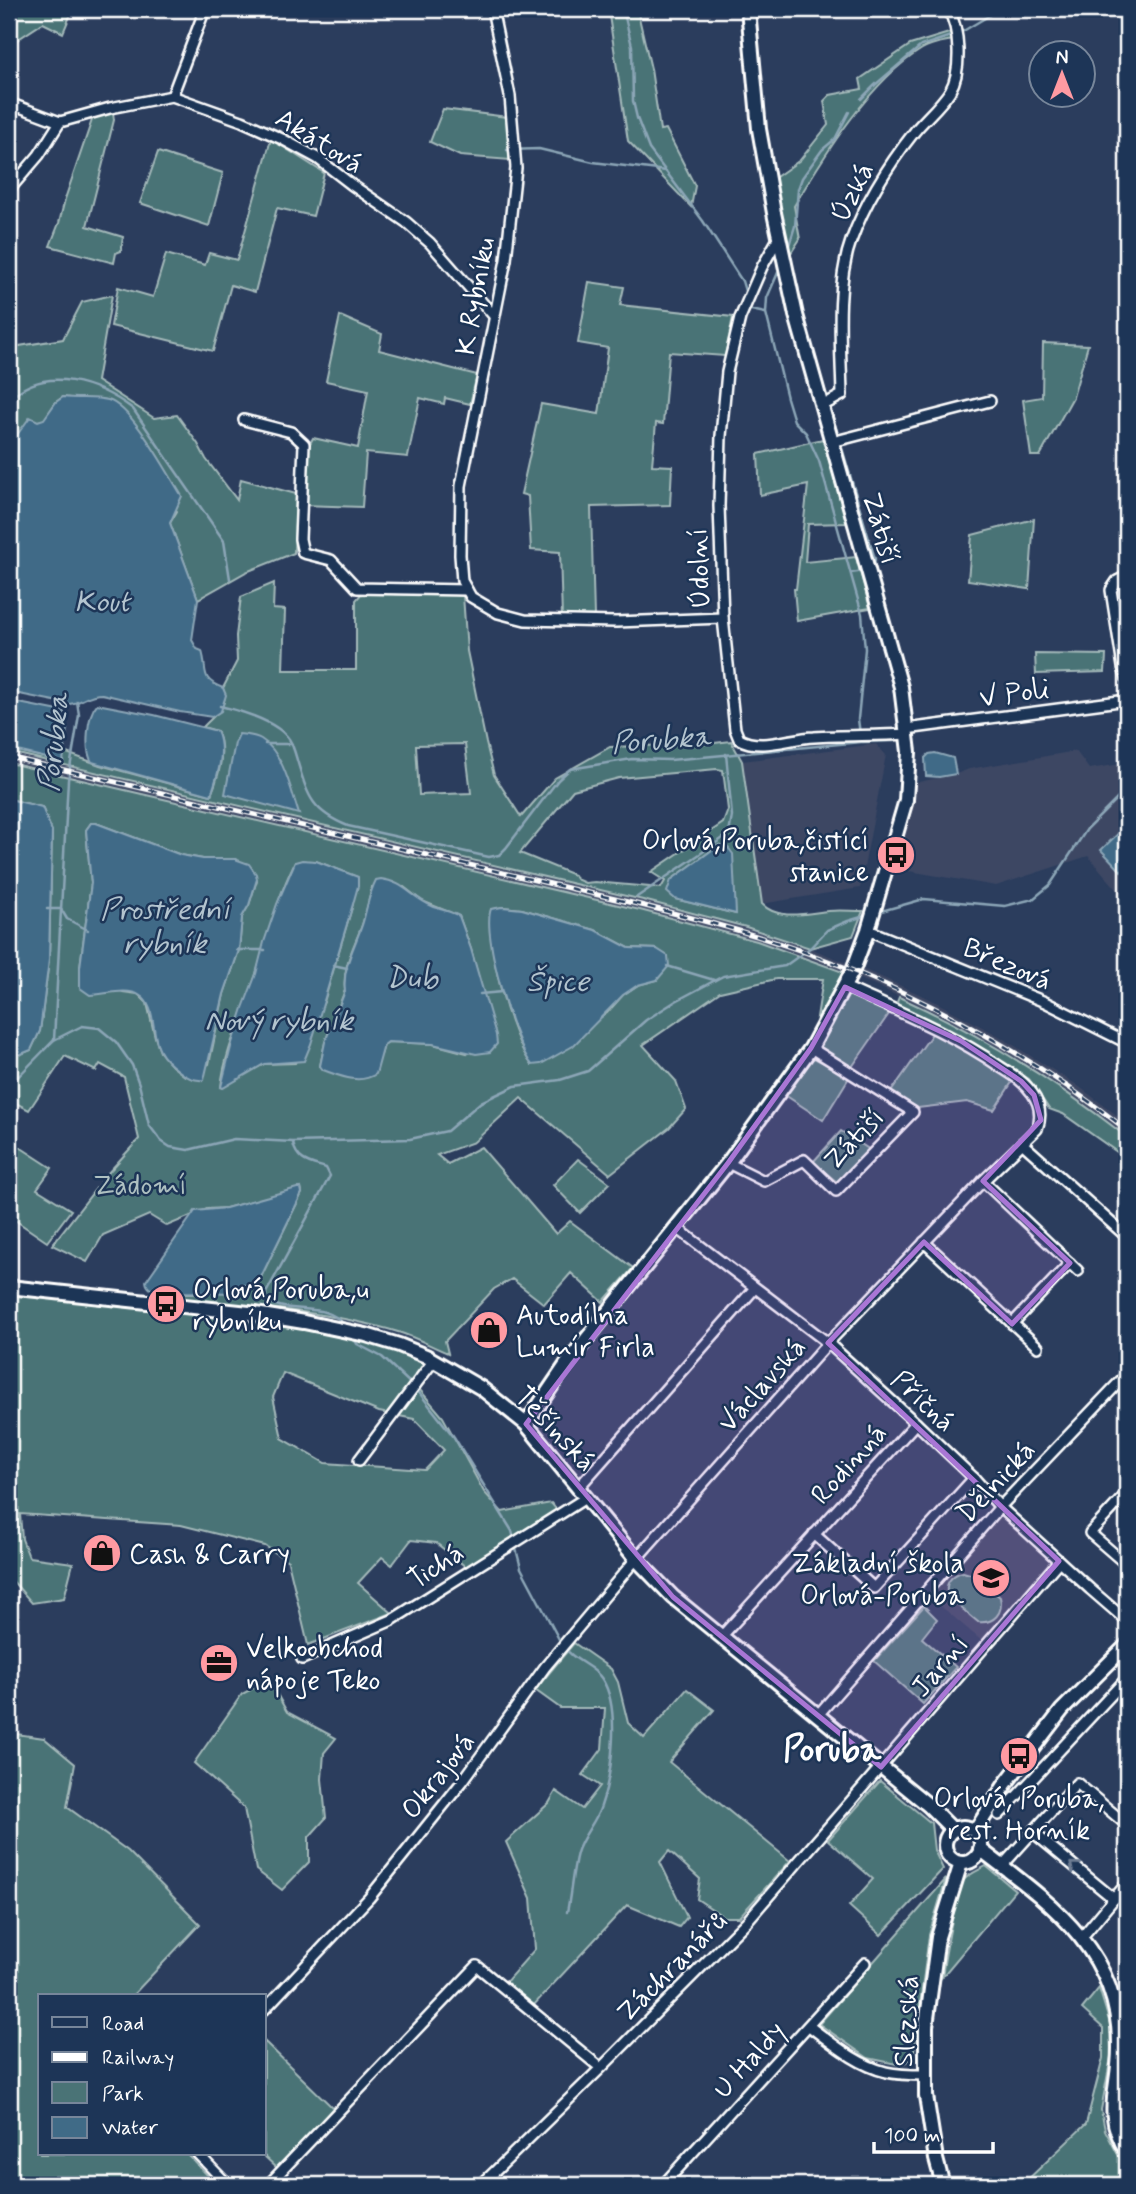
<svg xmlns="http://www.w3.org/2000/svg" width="1136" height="2194" viewBox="0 0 1136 2194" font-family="Mynerve,sans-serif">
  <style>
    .built { fill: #3c4764 }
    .green { fill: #4a7376; stroke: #a4b9ba; stroke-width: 2; fill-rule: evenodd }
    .water { fill: #406b87; stroke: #8ca6b7; stroke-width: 2 }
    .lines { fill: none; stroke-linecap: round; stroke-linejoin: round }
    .stream { stroke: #8ca6b7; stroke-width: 2.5 }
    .street-casing { stroke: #fff; stroke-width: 14 }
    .secondary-casing { stroke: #fff; stroke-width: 18 }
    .street { stroke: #1d3557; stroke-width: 9 }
    .secondary { stroke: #1d3557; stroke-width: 12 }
    .rail-casing { stroke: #fff; stroke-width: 5 }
    .rail { stroke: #1d3557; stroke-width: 2.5; stroke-dasharray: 8; stroke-linecap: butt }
    .oneway { stroke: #6c7c92 }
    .marked { fill: #a976d5; fill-opacity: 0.2; stroke: #a976d5; stroke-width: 5; stroke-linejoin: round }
    .labels { text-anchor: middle; stroke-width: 5; stroke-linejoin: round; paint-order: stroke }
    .street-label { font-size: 28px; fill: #fff; stroke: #1d3557 }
    .poi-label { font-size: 28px; fill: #fff; stroke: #1d3557; text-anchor: start }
    .park-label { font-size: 28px; fill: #aec0c1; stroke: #1d3557 }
    .water-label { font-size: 30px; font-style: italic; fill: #b3c4cf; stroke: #1d3557 }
    .district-label { font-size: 35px; font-weight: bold; fill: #fff; stroke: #1d3557 }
  </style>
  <rect width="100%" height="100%" fill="#2b3d5d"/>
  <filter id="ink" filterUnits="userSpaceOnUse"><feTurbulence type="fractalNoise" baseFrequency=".0143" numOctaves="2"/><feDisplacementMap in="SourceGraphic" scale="14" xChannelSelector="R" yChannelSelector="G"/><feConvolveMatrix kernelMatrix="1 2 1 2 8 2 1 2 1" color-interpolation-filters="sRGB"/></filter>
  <g filter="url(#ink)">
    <g class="built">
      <polygon points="876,744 886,755 860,888 761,904 742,761"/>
      <polygon points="1076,751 1089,769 1127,763 1127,901 1088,856 996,886 897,869 913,802 914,783 956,774 969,769"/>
      <polygon points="9,752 643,900 760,931 810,948 879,976 930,999 999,1036 1077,1085 1127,1123 1127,1137 1075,1098 994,1045 958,1026 875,985 793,953 640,910 9,763"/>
      <polygon points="999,1513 1054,1559 983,1642 929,1596"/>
    </g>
    <g class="green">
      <polygon points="9,9 73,9 63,33 43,23 17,40 9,57"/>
      <polygon points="608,9 637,9 651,69 660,130 666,129 695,186 691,207 628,141"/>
      <path d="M952,32L953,40C944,42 931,43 922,49C870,81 825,154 794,206L800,239L789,256L775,189L776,177L800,160L828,125L824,101L830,95L862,89L860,79L910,45Z"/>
      <polygon points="443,109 507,117 510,160 460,156 430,142"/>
      <polygon points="113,113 114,120 87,226 123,237 121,251 116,253 114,263 50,246 59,223 65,199 92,120 93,117"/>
      <polygon points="271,139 324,173 313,216 277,208 255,292 231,285 213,351 111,326 118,287 153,297 166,254 205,265 209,253 237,260"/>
      <polygon points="158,152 223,173 209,226 140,203"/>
      <polygon points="589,282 624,287 620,305 733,317 725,356 669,352 663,424 656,423 652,465 672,466 670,505 591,507 594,616 562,618 560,552 531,550 528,496 521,494 541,404 599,414 608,348 578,343"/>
      <polygon points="112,295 97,381 154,418 177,415 198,444 206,459 237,500 241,479 296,494 294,553 246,572 198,599 170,523 177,511 77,399 63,397 56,402 44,420 38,421 9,446 9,356 13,347 63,339 82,302"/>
      <polygon points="340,316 382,334 379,350 477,375 470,404 445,398 444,404 420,398 408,457 366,453 362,507 302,505 307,449 313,438 358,448 368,390 326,381"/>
      <polygon points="1043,343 1088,345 1073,397 1040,456 1031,456 1023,400 1042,397"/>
      <polygon points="823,439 847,523 808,524 805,562 856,557 870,608 797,621 794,589 796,589 808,485 760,495 758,454"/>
      <polygon points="1034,519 1029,589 968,580 972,535"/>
      <path d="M274,583L273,609L285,610L283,670H356V600L362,593L463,595L467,651L486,743L494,775L521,817L555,778L610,747L706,744L731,741L742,761L762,904C778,921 807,913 828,911C839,910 851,911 863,911L853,936L810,948L746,927L643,900L9,752V749L62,761L64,752L100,765L211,795C219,776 226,750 217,731L203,727C214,715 230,706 223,688L237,661L236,636L241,597ZM465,744L471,793L419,795L416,745ZM717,769L723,770L728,810L723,823L651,872L665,881L661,888L595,882L585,883L576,879L574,875L520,853L573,790L619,778ZM719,845L735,914L675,899L671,880Z"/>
      <polygon points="1035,654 1106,655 1105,672 1036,674"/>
      <path d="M9,763L640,910L757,941L843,972L815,1030L823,979H776L720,992L643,1045L676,1081L686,1109L669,1128L610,1174L521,1098L474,1142L437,1155L448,1164L481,1147L556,1234L570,1221L633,1268L603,1302L571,1273L544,1304L512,1279L494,1289L445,1341L448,1353C431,1346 415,1337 398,1332C325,1310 236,1305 161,1297L160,1292L202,1294L260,1279L302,1193L301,1188L226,1208L207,1209L167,1226L149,1215L103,1235L87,1262L52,1245L108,1173L139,1139L124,1077L100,1064L96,1071L65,1056L29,1110L12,1101L9,1104V1059L31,1050L40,1031L49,960L52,832L42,807L9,799ZM91,823H96L181,855L203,859H235L257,880L249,905L242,917L239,950L224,994L209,1064L185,1076L172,1066L160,1052L155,1037L147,1003L138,994L123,992L80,967L91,883L86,830ZM316,861L357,877L353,904L324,1002L295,1063L264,1064L221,1087C225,1048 245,1011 256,974C268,936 277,898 295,862ZM372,887H404L422,901L459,916L471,949L488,1013L467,1053L433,1044L388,1042L384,1045L381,1055L320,1066L325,1042L345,990C342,967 354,947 362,925C366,913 369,900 372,887ZM503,907L522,909L595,930L629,948L657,949V980L638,985L623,995L607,1013L532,1065C510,1038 485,942 491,909Z"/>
      <polygon points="847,994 891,1011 852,1067 819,1046"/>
      <path d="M899,997C981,1034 1056,1082 1127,1137V1159L1063,1114L1049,1109L1029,1079L965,1040L899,1008L897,1002Z"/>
      <polygon points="934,1031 1016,1076 994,1110 967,1102 918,1108 891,1092"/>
      <polygon points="812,1057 850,1076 823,1120 785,1095"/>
      <polygon points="841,1131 870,1150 837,1182 813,1162"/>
      <polygon points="9,1140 52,1168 37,1189 71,1210 47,1242 9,1216"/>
      <polygon points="578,1159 610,1183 580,1213 553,1185"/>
      <path d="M11,1293L303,1328L371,1341L423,1358L420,1390L443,1417L484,1492L502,1512L551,1503L557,1510L466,1567L436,1543L411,1540L392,1565L382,1557L358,1583L392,1613L308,1645L288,1561L265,1546L181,1525L20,1514L22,1539L29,1557L73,1563L64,1598L32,1603L9,1577V1298ZM283,1373L379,1412L414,1419L444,1450L425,1470L325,1463L282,1438L273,1397Z"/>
      <path d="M963,1572L973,1575L1000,1597C1004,1613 994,1624 978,1622L948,1597C944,1584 950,1575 963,1572Z"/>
      <polygon points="924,1606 937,1619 922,1638 956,1667 923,1704 874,1661"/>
      <polygon points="574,1643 611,1669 618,1682 628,1723 644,1738 687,1689 714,1710 669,1762 790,1861 739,1917 724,1917 697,1899 700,1879 669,1851 660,1862 687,1917 679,1927 627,1905 533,2006 504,1984 535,1949 531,1898 506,1842 549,1803 556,1791 582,1809 600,1786 583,1775 602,1749 605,1708 560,1708 535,1690"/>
      <polygon points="269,1680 287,1712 336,1738 324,1753 322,1779 326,1818 309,1837 309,1862 282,1890 256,1870 244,1808 194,1763 242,1694"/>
      <polygon points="9,1733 44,1738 75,1764 67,1807 128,1851 200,1924 132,1996 40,1996 40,2154 187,2154 217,2185 9,2185"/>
      <polygon points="880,1781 931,1823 934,1850 943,1869 881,1935 849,1906 873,1879 828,1840"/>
      <path d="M986,1866L1015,1890L942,1977C944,1962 956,1890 963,1881C968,1874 979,1870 986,1866Z"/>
      <polygon points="946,1879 929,1935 913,2058 901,2065 868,2058 819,2024"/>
      <polygon points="1099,1988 1110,2024 1111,2057 1101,2110 1105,2130 1117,2153 1127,2167 1127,2185 1022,2185 1086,2124 1103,2058 1103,2028 1082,2009"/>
      <polygon points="264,2041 333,2108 278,2169 262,2154 264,2154"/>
    </g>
    <g class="water">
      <path d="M63,397C78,399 94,397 108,400C133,407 168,474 182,496L170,523L198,599L192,640L197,649L202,651C208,671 199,679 223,688L226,695L221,711L212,717L180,712L102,694C86,694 83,703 69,704L9,692V446L30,417L38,421L44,419L56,402Z"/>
      <polygon points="9,701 64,712 62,722 67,728 63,762 9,749"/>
      <path d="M97,704L154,715L217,731C226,751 218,775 211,795L92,762C84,750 87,715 97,704Z"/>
      <path d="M239,734C246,735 254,735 261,739C284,753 291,791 299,814L225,794L235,743Z"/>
      <polygon points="935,753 953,758 956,774 939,777 926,776 925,758 929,754"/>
      <polygon points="9,799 42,807 52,831 49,960 40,1031 31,1050 9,1059"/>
      <path d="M91,823H96L181,855L203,859H235L249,864L256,874L257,879L249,905L242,917L239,950L224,994L204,1080C194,1081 187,1078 179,1071C172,1066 164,1059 160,1051C151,1035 157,1005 139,995C127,987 104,995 90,995L80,988V967L91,883L86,830Z"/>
      <polygon points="1127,825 1127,865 1121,871 1101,850"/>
      <polygon points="719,845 726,845 733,854 736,914 675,899 667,892 671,880"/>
      <polygon points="302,860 316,861 358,877 358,886 353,904 311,1044 304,1061 264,1064 223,1088 221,1087 232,1043 243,1008 256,974 264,942 277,904 295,862"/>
      <path d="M381,879C402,881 413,898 432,906C441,910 451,911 459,916L471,949L496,1035L497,1044L490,1052L476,1054L433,1044L388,1042L384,1045L376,1074C359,1085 340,1076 323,1070L320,1066L325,1042L345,991C342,966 356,945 363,922C367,908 369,893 376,880Z"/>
      <path d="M502,907L522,909L595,930L629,948L657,949L668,956L669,966L657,980L638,985L623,995L573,1046L541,1064L532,1065C514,1043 481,934 491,909Z"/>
      <path d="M297,1188H301L302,1193L260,1279L252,1285H243V1293L160,1292C152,1290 147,1289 146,1281L195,1211L226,1208Z"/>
    </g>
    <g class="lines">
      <g class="stream">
        <polyline points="623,9 632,46 633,101 637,118 649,149 703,221 742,281 745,291 742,304"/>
        <polyline points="861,99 875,85 921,46 960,33 1000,9"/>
        <polyline points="507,150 539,149 593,162 666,171"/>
        <polyline points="787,252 795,226 798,189 802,178 822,150 835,139 849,112"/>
        <polyline points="798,286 803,317 875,559 873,569"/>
        <polyline points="747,309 765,313"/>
        <path d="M9,400C45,363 98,383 133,409L224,541L230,579"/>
        <polyline points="851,573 864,571"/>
        <path d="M220,706C241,711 276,721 289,739C293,745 295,753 297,760C308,796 311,811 348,826L489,857L499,855L506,848L558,780L570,769L632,759L670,760L861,742L858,719L865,649L862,614L819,461L806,433L794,421L787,398L766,313L767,298L780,268"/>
        <polyline points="862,742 894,741"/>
        <polyline points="265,744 292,744"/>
        <polyline points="637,897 729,834 732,816 726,754"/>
        <polyline points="47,909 61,909 67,919 88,930"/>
        <polyline points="878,912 924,899 1005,906 1033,899 1050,885 1087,829 1127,789"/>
        <polyline points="237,950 265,950"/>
        <polyline points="333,965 347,968"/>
        <polyline points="667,966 714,980"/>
        <polyline points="480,994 502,992"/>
        <polyline points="54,1040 68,780 79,715 77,701"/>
        <polyline points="9,1086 54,1040 82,1026 99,1028 116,1042 132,1065 139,1084 149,1125 161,1141 170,1147 188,1150 234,1139 293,1142 410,1139 447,1131 481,1102 515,1086 560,1080 588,1071 646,1020 676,1001 723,976 785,966 810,948 827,930 848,921 868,915"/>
        <path d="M293,1143C297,1162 310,1163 326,1168L330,1176L266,1293V1299C284,1317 327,1299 345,1326"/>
        <polyline points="353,1337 357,1344 382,1357 412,1385"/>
        <polyline points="417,1390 454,1437 512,1531 514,1539"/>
        <polyline points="515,1545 521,1568 561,1643"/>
        <path d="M565,1648C575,1662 593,1665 602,1679C621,1708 612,1774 601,1806C596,1822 582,1836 577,1853C572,1872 571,1893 567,1912"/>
      </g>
      <g class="street-casing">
        <g id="street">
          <polyline points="492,9 510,96 516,168 506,260 461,486 460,555 462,581 471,597 498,613 525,620 616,622 723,618"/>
          <polyline points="172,96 242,121 282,139 317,158 352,185 406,222 430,243 494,316"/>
          <polyline points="172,96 205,9"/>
          <polyline points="9,103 60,122"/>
          <polyline points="9,190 39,155 60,122 110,108 172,96"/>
          <path d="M779,237L762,267L740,318L727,372L721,436L719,506L723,618L735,729L739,739C761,751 789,738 814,737C845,735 876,736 907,734"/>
          <path d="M822,406L842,395C841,348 835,285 851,241C865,202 889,164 915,131C926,118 941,105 950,91C962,71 960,29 948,9"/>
          <polyline points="244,420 291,432 304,444 300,539 303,553 331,560 357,588 467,590"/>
          <polyline points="832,442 990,401"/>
          <polyline points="1127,576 1117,581 1111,590 1123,667 1127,679"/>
          <polyline points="906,729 1127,700"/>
          <polyline points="868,930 1045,1002 1127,1043"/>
          <polyline points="1022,1143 1127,1237"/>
          <polyline points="728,1163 764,1181 804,1160 836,1191 913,1112 811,1048"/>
          <polyline points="983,1181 1078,1271"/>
          <polyline points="677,1228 828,1343 916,1423 974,1478 1000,1507 1090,1589 1127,1621"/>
          <polyline points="924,1242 1038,1347"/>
          <polyline points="1012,1324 1070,1263"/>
          <polyline points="359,1460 434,1360"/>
          <polyline points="579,1487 755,1288"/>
          <polyline points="1127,1493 1090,1533 1127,1565"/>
          <polyline points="814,1534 874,1588 974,1478"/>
          <polyline points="721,1637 916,1423"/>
          <polyline points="302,1659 392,1620 587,1497"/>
          <polyline points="817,1716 1000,1507 1127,1374"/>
          <polyline points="999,1815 1127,1678"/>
          <polyline points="1034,1833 1114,1899"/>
          <polyline points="1002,1866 1077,1783 1127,1825"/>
          <polyline points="1082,1937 1127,1883"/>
          <path d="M264,2010L369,1898L462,1782L545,1667L636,1559L828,1343L983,1181L1037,1129C1042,1116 1040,1104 1032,1093C1024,1081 1011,1074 999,1066C951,1033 897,1011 845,987"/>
          <path d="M809,2026C832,2043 857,2065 886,2072C899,2075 912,2075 925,2075"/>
          <polyline points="198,2154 228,2185"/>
          <polyline points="268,2185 477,1966 596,2064"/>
          <polyline points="481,2185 602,2067 747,1921 1059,1561"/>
          <polyline points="663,2185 865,1963"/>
        </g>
      </g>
      <g class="secondary-casing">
        <g id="secondary">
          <polyline points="9,1287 249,1313 304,1322 366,1335 399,1345 426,1356 481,1388 526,1424 636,1559 673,1597 928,1805 953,1830"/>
          <polyline points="526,1424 568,1362 728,1163 811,1048 853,970 868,930 906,800 909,752 901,687 796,315 774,213 759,129 748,9"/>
          <circle cx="963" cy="1845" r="18"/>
          <polyline points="975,1831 1006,1783 1062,1710 1127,1645"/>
          <path d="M980,1849C1049,1902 1121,1951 1119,2048C1119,2091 1102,2111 1127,2152"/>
          <polyline points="943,2185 936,2159 926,2096 926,2026 938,1937 961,1863"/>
        </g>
      </g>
      <use href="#street" class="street"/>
      <use href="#secondary" class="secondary"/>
      <g class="rail-casing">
        <path id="rail" d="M9,757L641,905C693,918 745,931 796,949C916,991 1027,1052 1127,1130"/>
      </g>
      <use href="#rail" class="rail"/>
    </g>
    <defs><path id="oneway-chevron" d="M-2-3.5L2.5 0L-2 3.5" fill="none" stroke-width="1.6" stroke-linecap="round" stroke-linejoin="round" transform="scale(1.75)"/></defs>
    <use class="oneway" href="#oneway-chevron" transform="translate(1074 1866) rotate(-140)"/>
  </g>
  <path class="marked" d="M845,987L961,1041L1021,1081L1034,1095L1041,1120L983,1181L1070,1263L1012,1324L924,1242L828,1343L1059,1561L881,1767L673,1597L526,1424L728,1163L811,1048Z"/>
  <defs>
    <g id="bus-disc" transform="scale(2.0125)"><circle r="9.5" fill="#ff9aa2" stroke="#1d3557"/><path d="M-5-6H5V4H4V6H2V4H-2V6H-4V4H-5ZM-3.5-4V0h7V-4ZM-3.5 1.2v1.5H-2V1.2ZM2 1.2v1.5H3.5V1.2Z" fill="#111"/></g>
    <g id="shop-disc" transform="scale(2.0125)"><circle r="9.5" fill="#ff9aa2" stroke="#1d3557"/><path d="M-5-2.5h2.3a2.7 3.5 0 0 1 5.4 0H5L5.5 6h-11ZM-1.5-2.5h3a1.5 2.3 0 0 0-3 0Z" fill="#111"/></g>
    <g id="school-disc" transform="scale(2.0125)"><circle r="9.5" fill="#ff9aa2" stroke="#1d3557"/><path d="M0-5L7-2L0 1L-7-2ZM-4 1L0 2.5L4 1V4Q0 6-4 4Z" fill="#111"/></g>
    <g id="office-disc" transform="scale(2.0125)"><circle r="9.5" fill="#ff9aa2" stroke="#1d3557"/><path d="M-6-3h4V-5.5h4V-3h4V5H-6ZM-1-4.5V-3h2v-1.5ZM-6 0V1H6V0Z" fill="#111"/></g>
  </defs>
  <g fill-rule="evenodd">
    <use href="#bus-disc" x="896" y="855"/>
    <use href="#bus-disc" x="166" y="1304"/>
    <use href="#shop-disc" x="489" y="1330"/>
    <use href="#shop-disc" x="102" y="1553"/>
    <use href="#school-disc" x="991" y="1578"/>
    <use href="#office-disc" x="219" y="1663"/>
    <use href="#bus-disc" x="1019" y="1756"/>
  </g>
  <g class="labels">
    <g class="street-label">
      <text transform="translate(320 140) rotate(32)" y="10">Akátová</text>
      <text transform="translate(851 192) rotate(-63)" y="10">Úzká</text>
      <text transform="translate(474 296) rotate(-80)" y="10">K Rybníku</text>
      <text transform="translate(882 528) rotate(74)" y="10">Zátiší</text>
      <text transform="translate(698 569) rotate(-92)" y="10">Údolní</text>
      <text transform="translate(1014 692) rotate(-8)" y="10">V Poli</text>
      <text transform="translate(1008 963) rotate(23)" y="10">Březová</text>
      <text transform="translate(853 1138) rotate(-46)" y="10">Zátiší</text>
      <text transform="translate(761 1384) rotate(-48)" y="10">Václavská</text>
      <text transform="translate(924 1400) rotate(43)" y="10">Příčná</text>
      <text transform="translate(556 1428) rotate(47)" y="10">Těšínská</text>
      <text transform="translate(848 1463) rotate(-48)" y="10">Rodinná</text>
      <text transform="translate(995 1481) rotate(-47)" y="10">Dělnická</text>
      <text transform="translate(435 1565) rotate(-33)" y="10">Tichá</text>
      <text transform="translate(939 1665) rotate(-49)" y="10">Jarní</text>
      <text transform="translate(437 1775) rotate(-52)" y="10">Okrajová</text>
      <text transform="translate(671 1966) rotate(-45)" y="10">Záchranářů</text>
      <text transform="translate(905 2021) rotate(-86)" y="10">Slezská</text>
      <text transform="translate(748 2059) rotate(-48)" y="10">U Haldy</text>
    </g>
    <g class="poi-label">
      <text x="869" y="849" text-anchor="end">Orlová,Poruba,čistící<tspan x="869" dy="32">stanice</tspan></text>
      <text x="193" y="1298">Orlová,Poruba,u<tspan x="193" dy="32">rybníku</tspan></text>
      <text x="516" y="1324">Autodílna<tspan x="516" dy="32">Lumír Firla</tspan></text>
      <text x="129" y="1563">Cash &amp; Carry</text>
      <text x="964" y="1572" text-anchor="end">Základní škola<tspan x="964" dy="32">Orlová-Poruba</tspan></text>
      <text x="246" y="1657">Velkoobchod<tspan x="246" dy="32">nápoje Teko</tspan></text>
      <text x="1019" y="1807" text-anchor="middle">Orlová, Poruba,<tspan x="1019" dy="32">rest. Horník</tspan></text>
    </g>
    <g class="park-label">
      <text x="140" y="1194">Zádomí</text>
    </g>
    <g class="water-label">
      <text x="102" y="611">Kout</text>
      <text transform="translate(661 739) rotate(-4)" y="10">Porubka</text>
      <text transform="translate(53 742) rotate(-84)" y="10">Porubka</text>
      <text x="165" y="919">Prostřední<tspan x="165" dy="34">rybník</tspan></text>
      <text x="412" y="987">Dub</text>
      <text x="558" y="991">Špice</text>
      <text x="279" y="1030">Nový rybník</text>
    </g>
    <g class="district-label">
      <text x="832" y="1760">Poruba</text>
    </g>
  </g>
  <rect width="1136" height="2194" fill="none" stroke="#1d3557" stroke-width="35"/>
  <rect x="18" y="18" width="1101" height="2159" fill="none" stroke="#fff" stroke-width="2.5" filter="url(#ink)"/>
  <rect x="38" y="1994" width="228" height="161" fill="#1d3557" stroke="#77869a" stroke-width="2"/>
  <rect x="52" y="2017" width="35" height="10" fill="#1d3557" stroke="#77869a" stroke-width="2"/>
  <text x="102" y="2030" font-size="21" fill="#ffffff">Road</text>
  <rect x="52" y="2052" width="35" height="10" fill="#ffffff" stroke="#77869a" stroke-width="2"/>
  <text x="102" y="2064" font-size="21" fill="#ffffff">Railway</text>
  <rect x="52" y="2082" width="35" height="21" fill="#4a7376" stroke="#77869a" stroke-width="2"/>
  <text x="102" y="2100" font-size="21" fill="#ffffff">Park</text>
  <rect x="52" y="2117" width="35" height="21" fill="#406b87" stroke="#77869a" stroke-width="2"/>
  <text x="102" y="2134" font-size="21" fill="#ffffff">Water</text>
  <g transform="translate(1062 74)"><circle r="33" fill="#1d3557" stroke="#77869a" stroke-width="2"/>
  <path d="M0-5L12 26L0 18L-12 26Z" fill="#ff9aa2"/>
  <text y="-10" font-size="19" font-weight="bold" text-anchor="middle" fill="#ffffff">N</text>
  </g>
  <path d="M874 2142v10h119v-10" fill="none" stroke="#ffffff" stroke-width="3.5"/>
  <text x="884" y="2142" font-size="21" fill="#ffffff" stroke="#1d3557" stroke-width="5" paint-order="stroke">100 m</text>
</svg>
